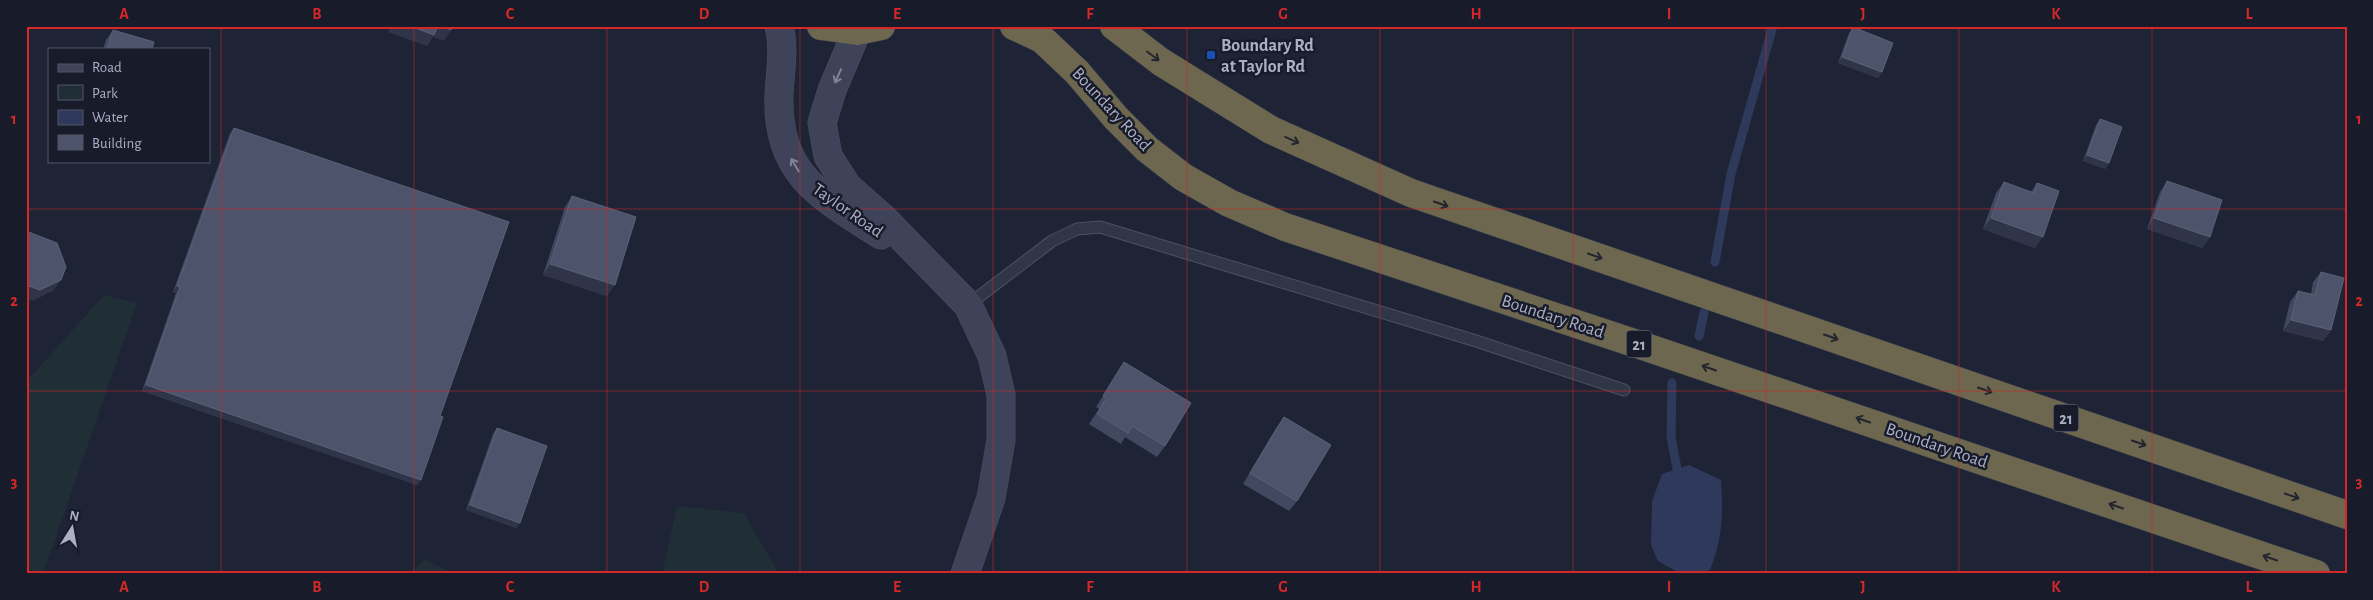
<svg xmlns="http://www.w3.org/2000/svg" width="2373" height="600" viewBox="0 0 2373 600" font-family="'Alegreya Sans',sans-serif">
  <style>
    .green { fill: #202f36 }
    .water { fill: #2f395b }
    .lines { fill: none; stroke-linecap: round; stroke-linejoin: round }
    .stream { stroke: #2f395b; stroke-width: 9 }
    .lane-casing { stroke: #4c5061; stroke-width: 13 }
    .secondary-casing { stroke: #4c5061; stroke-width: 29 }
    .highway-casing { stroke: #393d4d; stroke-width: 29 }
    .lane { stroke: #313646; stroke-width: 11 }
    .secondary { stroke: #3f4359; stroke-width: 28 }
    .highway { stroke: #6c674e; stroke-width: 28 }
    .wall { fill: #42485f }
    .shaded-wall { fill: #2f3449 }
    .building { fill: #4d536a; stroke: #5c6178 }
    .oneway { stroke: #24262f }
    .oneway2 { stroke: #808499 }
    .grid { fill: none; stroke: #d62828; stroke-width: 1; stroke-opacity: 0.55 }
    .transit-dot { fill: #1a4fb4; stroke: #171b2a; stroke-width: 2 }
    .labels { text-anchor: middle; stroke-width: 5; stroke-linejoin: round; paint-order: stroke }
    .shield { fill: #171b2a; stroke: #7f8396; stroke-width: 1 }
    .shield-label { font-size: 16px; font-weight: bold; fill: #abafc4 }
    .poi-label { font-size: 18px; font-weight: bold; fill: #abafc4; stroke: #171b2a; text-anchor: start }
    .street-label { font-size: 18px; fill: #abafc4; stroke: #171b2a }
    .neatline { fill: none; stroke: #d62828; stroke-width: 2 }
    .grid-label { font-size: 16px; text-anchor: middle; font-weight: bold; fill: #d62828 }
  </style>
  <rect width="100%" height="100%" fill="#1e2335"/>
  <g class="green">
    <polygon points="104,295 137,303 43,574 26,574 26,382"/>
    <polygon points="677,506 744,513 779,574 662,574"/>
    <polygon points="424,559 455,574 411,574"/>
  </g>
  <path class="water" d="M1689,465L1721,480C1723,514 1723,537 1710,570L1693,574H1681L1658,561L1651,545L1652,501L1662,474Z"/>
  <g class="lines">
    <g class="stream">
      <polyline points="1715,262 1731,174 1773,26"/>
      <polyline points="1699,336 1704,312"/>
      <polyline points="1672,383 1671,437 1679,479"/>
    </g>
    <g class="lane-casing">
      <polyline id="lane" points="968,305 1052,241 1077,229 1100,227 1473,340 1624,390"/>
    </g>
    <g class="secondary-casing">
      <g id="secondary">
        <path d="M779,26C785,50 780,72 779,95C776,175 822,197 881,235"/>
        <polyline points="857,31 832,90 822,123 828,156 847,186 882,217 968,305 992,356 1001,395 1001,440 991,498 965,574"/>
      </g>
    </g>
    <g class="highway-casing">
      <g id="highway">
        <polyline points="821,26 857,31 881,26"/>
        <polyline points="1014,26 1042,39 1077,72 1116,118 1147,149 1183,177 1229,203 1285,227 1637,344 2316,574"/>
        <polyline points="1114,26 1161,62 1271,130 1411,193 2347,515"/>
      </g>
    </g>
    <use href="#lane" class="lane"/>
    <use href="#secondary" class="secondary"/>
    <use href="#highway" class="highway"/>
  </g>
  <g class="wall">
    <polygon points="1853,27 1882,72 1878,78 1838,63 1849,33"/>
    <polygon points="113,30 152,49 103,49 106,40"/>
    <polygon points="2100,119 2109,163 2105,169 2083,161 2096,125"/>
    <polygon points="234,128 440,416 421,480 417,485 142,391 176,293 173,292 230,133"/>
    <polygon points="2167,181 2210,237 2202,248 2147,229 2160,192"/>
    <polygon points="2004,182 2031,192 2037,183 2035,248 1983,229 1996,193"/>
    <polygon points="572,196 607,296 543,275 565,207"/>
    <polygon points="2321,272 2331,330 2323,341 2283,331 2290,302 2298,291 2311,294 2313,282"/>
    <polygon points="1124,362 1165,446 1157,457 1125,437 1121,444 1089,424 1099,409 1096,407"/>
    <polygon points="1284,417 1297,501 1289,511 1243,484 1276,428"/>
    <polygon points="497,428 520,523 516,528 466,510 493,434"/>
  </g>
  <g class="shaded-wall">
    <polygon points="392,26 442,26 451,30 444,41 433,37 427,46 388,32"/>
    <polygon points="1842,57 1882,72 1878,78 1838,63"/>
    <polygon points="2087,155 2109,163 2105,169 2083,161"/>
    <polygon points="1991,218 2043,237 2035,248 1983,229"/>
    <polygon points="2154,218 2210,237 2202,248 2147,229"/>
    <polygon points="550,264 615,285 607,296 543,275"/>
    <polygon points="61,280 53,291 32,301 26,299 26,285"/>
    <polygon points="177,286 180,287 176,293 173,292"/>
    <polygon points="2291,320 2331,330 2323,341 2283,331"/>
    <polygon points="146,385 421,480 417,485 142,391"/>
    <polygon points="470,505 520,523 516,528 466,510"/>
  </g>
  <g class="building">
    <polygon points="410,26 438,26 434,35"/>
    <polygon points="442,26 453,26 451,30"/>
    <polygon points="1853,27 1893,43 1882,72 1842,57"/>
    <polygon points="113,30 154,42 152,49 107,49"/>
    <polygon points="2100,119 2122,127 2109,163 2087,155"/>
    <polygon points="234,128 509,222 440,416 443,417 421,480 146,385 180,287 177,286"/>
    <polygon points="2167,181 2222,200 2210,237 2154,218"/>
    <polygon points="2004,182 2034,193 2037,183 2059,191 2043,237 1991,218"/>
    <polygon points="572,196 636,217 615,285 550,264"/>
    <polygon points="26,231 57,243 66,267 61,280 40,290 26,285"/>
    <polygon points="2321,272 2344,278 2331,330 2291,320 2298,291 2315,295"/>
    <polygon points="1124,362 1191,403 1165,446 1132,426 1128,433 1097,414 1106,398 1103,396"/>
    <polygon points="1284,417 1331,445 1297,501 1250,473"/>
    <polygon points="497,428 547,446 520,523 470,505"/>
  </g>
  <defs><path id="oneway-shaft" d="M-6 0H5M1.5-3L5.5 0L1.5 3" fill="none" stroke-width="1.6" stroke-linecap="round" stroke-linejoin="round" transform="scale(1.25)"/></defs>
  <g class="oneway">
    <use href="#oneway-shaft" transform="translate(1153 56) rotate(37)"/>
    <use href="#oneway-shaft" transform="translate(1292 140) rotate(24)"/>
    <use href="#oneway-shaft" transform="translate(1441 204) rotate(19)"/>
    <use href="#oneway-shaft" transform="translate(1595 256) rotate(19)"/>
    <use href="#oneway-shaft" transform="translate(1831 337) rotate(19)"/>
    <use href="#oneway-shaft" transform="translate(1709 368) rotate(-161)"/>
    <use href="#oneway-shaft" transform="translate(1985 390) rotate(19)"/>
    <use href="#oneway-shaft" transform="translate(1863 420) rotate(-161)"/>
    <use href="#oneway-shaft" transform="translate(2139 443) rotate(19)"/>
    <use href="#oneway-shaft" transform="translate(2292 496) rotate(19)"/>
    <use href="#oneway-shaft" transform="translate(2116 506) rotate(-161)"/>
    <use href="#oneway-shaft" transform="translate(2270 558) rotate(-161)"/>
  </g>
  <g class="oneway2">
    <use href="#oneway-shaft" transform="translate(838 76) rotate(114)"/>
    <use href="#oneway-shaft" transform="translate(795 165) rotate(-121)"/>
  </g>
  <path class="grid" d="M221,26V574M414,26V574M607,26V574M800,26V574M993,26V574M1187,26V574M1380,26V574M1573,26V574M1766,26V574M1959,26V574M2152,26V574M26,209H2347M26,391H2347"/>
  <rect class="transit-dot" x="1206" y="50" width="10" height="10" rx="2.5"/>
  <g class="labels">
    <g class="shield">
      <rect x="1626.5" y="330.5" width="25" height="27" rx="4"/>
      <rect x="2053.5" y="404.5" width="25" height="27" rx="4"/>
    </g>
    <g class="shield-label">
      <text x="1639" y="350">21</text>
      <text x="2066" y="424">21</text>
    </g>
    <g class="poi-label">
      <text x="1221" y="51">Boundary Rd<tspan x="1221" dy="21">at Taylor Rd</tspan></text>
    </g>
    <g class="street-label">
      <text transform="translate(1112 109) rotate(47)" y="6">Boundary Road</text>
      <text transform="translate(848 210) rotate(35)" y="6">Taylor Road</text>
      <text transform="translate(1553 316) rotate(18)" y="6">Boundary Road</text>
      <text transform="translate(1937 445) rotate(19)" y="6">Boundary Road</text>
    </g>
  </g>
  <rect width="2373" height="600" fill="none" stroke="#171b2a" stroke-width="55"/>
  <rect x="48" y="48" width="162" height="115" fill="#171b2a" stroke="#525668"/>
  <rect x="58" y="64" width="25" height="8" fill="#3f4359" stroke="#525668"/>
  <text x="92" y="72" font-size="15" fill="#abafc4">Road</text>
  <rect x="58" y="85" width="25" height="15" fill="#202f36" stroke="#525668"/>
  <text x="92" y="98" font-size="15" fill="#abafc4">Park</text>
  <rect x="58" y="110" width="25" height="15" fill="#2f395b" stroke="#525668"/>
  <text x="92" y="122" font-size="15" fill="#abafc4">Water</text>
  <rect x="58" y="135" width="25" height="15" fill="#4d536a" stroke="#525668"/>
  <text x="92" y="148" font-size="15" fill="#abafc4">Building</text>
  <g transform="translate(72 528) rotate(11)" stroke="#171b2a" stroke-width="4" paint-order="stroke">
  <path d="M0-4L9 19L0 12L-9 19Z" fill="#abafc4"/>
  <text y="-8" font-size="14" font-weight="bold" text-anchor="middle" fill="#abafc4">N</text>
  </g>
  <rect x="28" y="28" width="2318" height="544" class="neatline"/>
  <g class="grid-label">
    <text x="124" y="19">A</text>
    <text x="317" y="19">B</text>
    <text x="510" y="19">C</text>
    <text x="704" y="19">D</text>
    <text x="897" y="19">E</text>
    <text x="1090" y="19">F</text>
    <text x="1283" y="19">G</text>
    <text x="1476" y="19">H</text>
    <text x="1669" y="19">I</text>
    <text x="1863" y="19">J</text>
    <text x="2056" y="19">K</text>
    <text x="2249" y="19">L</text>
    <text x="14" y="124">1</text>
    <text x="2359" y="124">1</text>
    <text x="14" y="306">2</text>
    <text x="2359" y="306">2</text>
    <text x="14" y="487">3</text>
    <text x="2359" y="487">3</text>
    <text x="124" y="592">A</text>
    <text x="317" y="592">B</text>
    <text x="510" y="592">C</text>
    <text x="704" y="592">D</text>
    <text x="897" y="592">E</text>
    <text x="1090" y="592">F</text>
    <text x="1283" y="592">G</text>
    <text x="1476" y="592">H</text>
    <text x="1669" y="592">I</text>
    <text x="1863" y="592">J</text>
    <text x="2056" y="592">K</text>
    <text x="2249" y="592">L</text>
  </g>
</svg>
